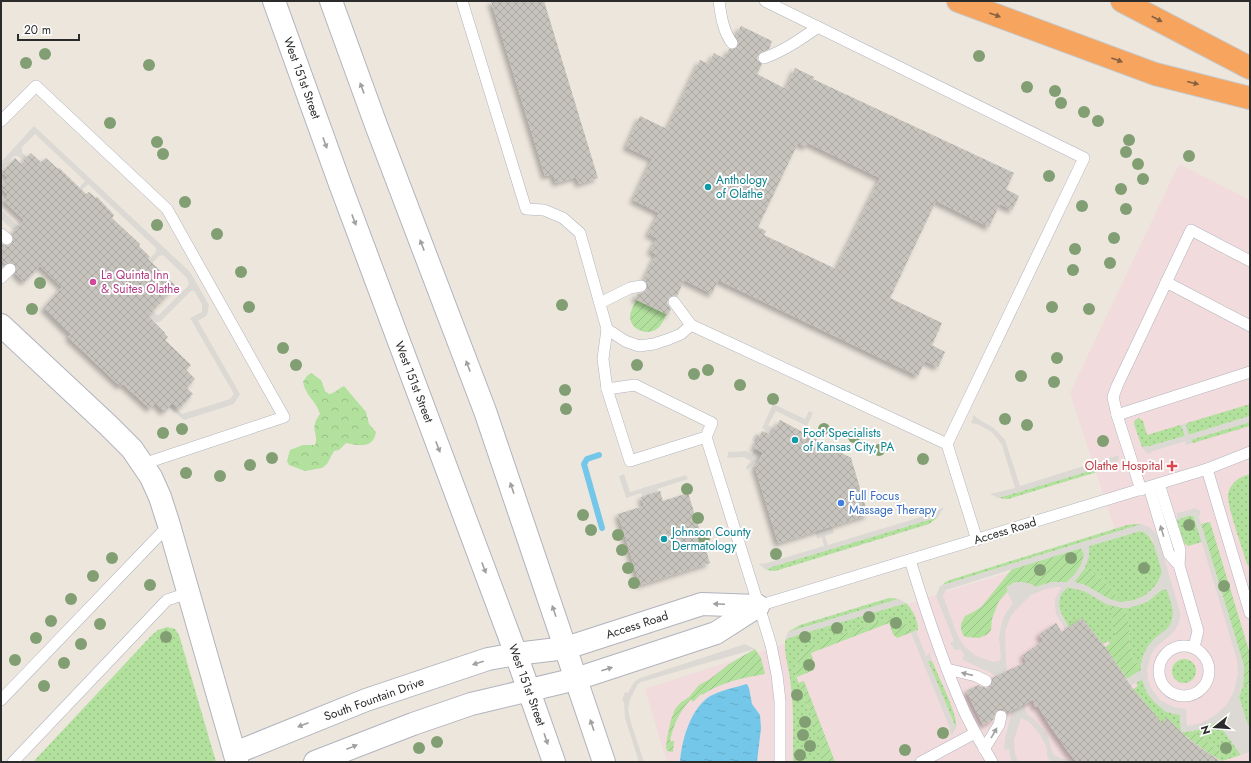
<svg xmlns="http://www.w3.org/2000/svg" width="1251" height="763" viewBox="0 0 1251 763" font-family="Jost,sans-serif">
  <style>
    .medical { fill: #f2dbdc }
    .grass { fill: url(#grass-dots) }
    .forest { fill: url(#forest-crowns) }
    .garden { fill: url(#garden-furrows) }
    .plaza { fill: #dcd9d4; fill-rule: evenodd }
    .water { fill: url(#water-ripples) }
    .lines { fill: none; stroke-linecap: round; stroke-linejoin: round }
    .stream { stroke: #75c7e9; stroke-width: 6 }
    .building { fill: url(#building-cross-hatch); fill-rule: evenodd; filter: url(#shadow) }
    .service-casing { stroke: #b1b3be; stroke-width: 12 }
    .minor-casing { stroke: #b1b3be; stroke-width: 24 }
    .secondary-casing { stroke: #b1b3be; stroke-width: 24 }
    .motorway-casing { stroke: #c8c8c8; stroke-width: 24 }
    .service { stroke: #fff; stroke-width: 11 }
    .minor { stroke: #fff; stroke-width: 22 }
    .secondary { stroke: #fff; stroke-width: 22 }
    .motorway { stroke: #f6a45e; stroke-width: 22 }
    .tree { fill: #829f74 }
    .oneway { fill: #866142 }
    .oneway2 { fill: #a0a0a0 }
    .culture-dot { fill: #0f9aa8; stroke: #fff; stroke-width: 1.5 }
    .hotel-dot { fill: #d1479c; stroke: #fff; stroke-width: 1.5 }
    .health-dot { fill: #e0444e; stroke: #fff; stroke-width: 1.5 }
    .shop-dot { fill: #3f7fe0; stroke: #fff; stroke-width: 1.5 }
    .labels { text-anchor: middle; stroke-width: 4; stroke-linejoin: round; paint-order: stroke }
    .street-label { font-size: 12px; fill: #2b2b2b; stroke: #fff }
    .culture-label { font-size: 12px; fill: #0d838f; stroke: #fff; text-anchor: start }
    .hotel-label { font-size: 12px; fill: #b23c85; stroke: #fff; text-anchor: start }
    .health-label { font-size: 12px; fill: #be3a42; stroke: #fff; text-anchor: end }
    .shop-label { font-size: 12px; fill: #366cbe; stroke: #fff; text-anchor: start }
  </style>
  <defs>
    <pattern id="grass-dots" width="8" height="8" patternUnits="userSpaceOnUse"><rect width="8" height="8" fill="#b2e09d"/><path d="M2 2h.1M6 6h.1" fill="none" stroke="#99c087" stroke-width="1.8" stroke-linecap="round"/></pattern>
    <pattern id="forest-crowns" width="20" height="18" patternUnits="userSpaceOnUse"><rect width="20" height="18" fill="#b2e09d"/><path d="M2 6a3 3 0 1 1 6 0M12 15a3 3 0 1 1 6 0" fill="none" stroke="#99c087"/></pattern>
    <pattern id="garden-furrows" width="10" height="10" patternUnits="userSpaceOnUse"><rect width="10" height="10" fill="#b2e09d"/><path d="M-1 1l2-2M0 10L10 0M9 11l2-2" fill="none" stroke="#99c087"/></pattern>
    <pattern id="water-ripples" width="26" height="14" patternUnits="userSpaceOnUse"><rect width="26" height="14" fill="#75c7e9"/><path d="M2 4q2-2 4 0t4 0M15 11q2-2 4 0t4 0" fill="none" stroke="#65abc8"/></pattern>
    <pattern id="building-cross-hatch" width="8" height="8" patternUnits="userSpaceOnUse"><rect width="8" height="8" fill="#c7c3bd"/><path d="M0 0l8 8M0 8l8-8" fill="none" stroke="#aba8a3"/></pattern>
    <filter id="shadow"><feDropShadow dx="-3.5" dy="3.5" stdDeviation="2" flood-color="#0004"/></filter>
  </defs>
  <rect width="100%" height="100%" fill="#ece6dd"/>
  <polygon class="medical" points="1179,164 1250,200 1250,762 667,762 645,689 948,591 1118,539 1070,393"/>
  <g class="grass">
    <polygon points="1250,404 1250,416 1188,435 1186,426 1187,423"/>
    <polygon points="1139,418 1143,421 1147,435 1180,425 1182,427 1185,436 1150,446 1142,447 1134,424 1135,420"/>
    <polygon points="1250,422 1250,426 1193,443 1190,440"/>
    <polygon points="1116,463 1110,468 1008,499 998,498"/>
    <path d="M1250,474V568L1247,564C1244,552 1226,504 1228,494C1231,482 1239,477 1250,474Z"/>
    <polygon points="1189,515 1193,516 1194,518 1202,542 1188,546 1184,543 1177,520"/>
    <polygon points="938,517 929,524 775,571 766,570 771,567"/>
    <polygon points="1135,524 1142,524 943,585 944,583 950,580 1127,525"/>
    <path d="M1140,531C1154,533 1159,560 1162,572C1156,591 1141,602 1120,602C1112,586 1101,576 1084,569L1089,556V546Z"/>
    <path d="M1068,587L1084,591L1107,604C1112,615 1122,635 1110,644L1108,641L1103,644L1082,618L1080,620L1074,633C1064,620 1049,600 1068,587Z"/>
    <path d="M1164,588C1169,591 1169,597 1171,602C1182,637 1145,632 1141,666C1125,656 1131,641 1129,626C1129,620 1126,614 1124,608H1128L1147,602Z"/>
    <polygon points="889,598 899,599 788,632 800,625"/>
    <path d="M906,603C913,610 918,620 918,630L910,633L908,627L901,619C898,618 896,617 892,618C879,620 809,646 802,654C797,660 795,668 796,675C802,697 826,741 822,762H793C793,737 794,712 791,687C790,671 784,656 785,640L794,636Z"/>
    <polygon points="167,627 175,629 179,635 216,762 33,762 152,635 158,630"/>
    <circle cx="1184" cy="671" r="12"/>
    <path d="M928,661H932C937,674 959,716 956,728Z"/>
    <polygon points="1142,679 1147,693 1171,713 1180,715 1181,732 1184,732 1184,735 1167,718 1162,723 1133,689 1138,686 1136,683"/>
    <polygon points="1245,685 1250,688 1250,723 1248,727 1239,697 1243,686"/>
    <polygon points="1216,722 1219,724 1241,755 1222,761 1220,760 1219,751 1192,731 1205,728"/>
  </g>
  <path class="forest" d="M311,373L321,380L325,391L329,394C334,394 339,388 344,386L366,412L369,424L376,432C373,450 358,445 346,443L339,450L334,451L327,464L322,468L305,471L289,465L287,461L290,450L303,445H315C320,434 308,430 320,414C317,402 305,395 303,382L307,376Z"/>
  <g class="garden">
    <path d="M636,300L667,314C664,319 662,325 658,328C648,337 629,330 630,315C631,310 634,305 636,300Z"/>
    <polygon points="1210,522 1250,654 1250,688 1246,685 1243,686 1244,666 1201,524"/>
    <path d="M1081,548L1084,554C1083,565 1076,575 1067,582H1052L1036,587L1031,584L1019,582L1013,583L1007,589V592L999,601L996,608L992,619L991,630L988,634L979,638L966,637L963,635L961,629V624L965,616L975,611L982,606L1012,569Z"/>
    <path d="M1084,569C1101,576 1112,586 1120,602L1109,599L1085,585L1074,582Z"/>
    <path d="M1107,604L1124,608C1126,614 1129,620 1129,626C1131,641 1125,656 1141,666V670L1127,679L1105,647C1108,645 1111,643 1113,641C1120,631 1111,614 1107,604Z"/>
    <path d="M893,618L901,619L908,627L910,633L897,638L893,634L889,623L811,653L815,666L814,670L797,677C794,670 797,660 802,654C808,646 881,619 893,618Z"/>
    <path d="M755,649L761,658L765,674C742,678 721,682 702,695L701,694L693,702L691,699C680,711 673,725 670,741H674L673,752L667,751L666,748L667,738L671,720L675,709L680,703L689,697L699,685L710,679L729,664Z"/>
    <path d="M804,681L835,762H822C825,743 806,702 798,683Z"/>
    <polygon points="1192,731 1219,751 1220,760 1210,754 1184,735 1184,732"/>
  </g>
  <g class="plaza">
    <path d="M34,126L190,272L209,305L207,315L198,321L240,394L234,404L184,420L169,407L171,404L182,414L230,399L234,394L190,318L202,312V304L194,291H191L161,321L157,323L153,321L152,322L150,320L146,323L128,306L114,320L100,306L124,280L127,282L156,252V248L88,184L81,191L79,188L85,181L35,134L22,147V153L27,157L24,161L18,156H14L1,169V162ZM163,255L187,278L189,283L188,286L159,315H157L153,311L148,315L124,293L159,256Z"/>
    <polygon points="1,210 19,227 14,231 1,219"/>
    <polygon points="773,404 805,419 809,411 813,413 807,426 776,411 768,425 775,429 757,464 755,462 752,466 747,470 746,467 751,461 744,457 727,458 729,451 731,452 746,451 752,455 758,444 752,440 755,434 762,437 765,430 762,428"/>
    <polygon points="974,415 978,419 994,428 1005,440 1020,486 1119,455 1118,460 1116,463 998,498 990,494 1015,488 1002,445 992,432 977,424 971,423"/>
    <polygon points="1250,416 1250,422 1191,439 1193,443 1185,445 1186,441 1153,451 1148,454 1142,447 1150,446 1185,436 1182,427 1180,425 1187,423 1186,426 1189,435"/>
    <polygon points="624,474 630,492 686,475 688,479 657,489 658,492 643,497 641,493 626,498 619,476"/>
    <polygon points="944,507 938,517 771,567 766,570 759,564 767,563 824,546 822,537 817,539 815,531 832,526 834,533 825,536 828,545 931,514"/>
    <path d="M1194,508L1201,511L1199,517L1244,666L1243,686L1239,697L1250,731V752L1241,755L1217,722L1199,730L1181,732L1180,715L1166,712L1154,702L1147,693L1142,679L1131,686L1127,679L1141,670L1143,657L1147,647L1155,638L1168,628L1172,621L1173,610L1167,590L1162,589L1152,598L1144,603L1128,608H1122L1106,604L1084,591L1068,587L1062,593L1060,597L1059,607L1062,617L1074,633L1064,631V627L1056,614L1055,605V599L1061,587H1057L1046,589L1031,595L1016,610L1011,616L1005,631L1006,660L1007,670L1013,675L1023,698L1027,714L1035,720L1047,734L1053,754L1062,759H1066L1071,762H1052L1047,757V748L1039,733L1029,722L1021,718L1014,740L1015,753L1018,762H1011L1009,749L1004,750L1005,739L1011,715V709L997,677L989,672L965,661L962,659L964,656V654L960,649L955,650L953,647L950,643L954,641L936,596L940,586L1142,524L1149,527L1155,532L1159,541L1175,595L1180,612V617L1178,625L1173,633L1155,648L1151,655L1147,669L1148,679L1151,688L1160,700L1174,707L1186,709L1187,726L1201,723L1215,715L1227,704L1234,691L1238,674L1237,660L1195,520L1193,516L1191,515L1177,520V513L1190,510ZM1140,531L1146,533L1152,539L1162,572L1156,586L1144,596L1132,601L1120,602L1109,599L1085,585L1074,582L1079,576L1086,565L1089,556V546ZM1081,548L1084,554L1082,563L1075,574L1067,582H1052L1036,587L1028,583L1019,582L1007,586V592L1013,603L1004,616L1001,627L999,638L1001,658L999,661L993,662L976,656L963,645L956,632L943,596L946,590Z"/>
    <polygon points="899,599 906,603 794,636 785,640 788,632"/>
    <polygon points="916,630 926,656 929,653 932,661 928,661 956,728 952,735 951,735 949,726 911,633"/>
    <polygon points="745,644 755,649 641,682 638,684 630,699 628,709 631,723 644,762 639,762 625,718 624,702 622,701 625,692 628,693 634,682 640,678"/>
  </g>
  <path class="water" d="M747,684L749,688L752,704L760,715L761,728L757,762H680C682,740 689,714 706,699C714,692 736,687 747,684Z"/>
  <g class="lines">
    <polyline class="stream" points="599,455 587,459 584,464 602,528"/>
  </g>
  <g class="building">
    <polygon points="491,1 544,1 598,178 579,184 576,177 556,183 553,174 545,176"/>
    <path d="M741,26L772,41L769,49L758,54L757,60L762,64L757,74L786,89L795,68L814,77L813,79L1014,173L1006,189L1019,196L1012,210L1000,204L989,227L936,201L890,298L942,323L932,345L945,352L938,367L925,361L918,376L718,280L712,294L684,280L677,296L673,295L668,299L667,303L671,309L668,315L635,299L637,294L645,292L648,288V284L644,280L656,254L650,251L657,238L648,234L659,213L633,200L652,159L626,147L640,116L667,129L700,60L709,64L714,53L725,59L729,49H736L738,46L739,42L736,36ZM798,143L806,147L808,143L880,178L836,269L764,235L766,231L758,227Z"/>
    <polygon points="31,153 41,162 46,158 58,169 59,168 86,194 89,192 96,198 97,197 114,215 112,218 140,244 139,246 150,257 148,259 176,286 148,316 165,333 165,334 168,337 165,340 191,365 186,370 195,379 187,388 193,394 179,409 173,403 164,412 155,403 150,409 123,384 120,386 68,337 71,335 44,308 62,287 40,266 24,282 15,273 17,268 15,264 9,262 5,264 1,260 1,246 2,244 9,246 12,244 14,240 12,234 24,220 3,200 8,195 1,188 1,186 8,178 2,172 15,158 21,164"/>
    <polygon points="780,420 851,458 868,515 778,543 755,467 763,453 754,448 762,431 771,435"/>
    <polygon points="660,491 663,501 688,493 710,563 640,585 618,514 644,506 641,497"/>
    <polygon points="1082,618 1106,648 1133,689 1162,723 1167,718 1187,738 1221,762 1077,762 1069,753 1050,726 1038,706 1035,707 1033,700 1007,713 1003,709 999,709 996,712 993,720 983,725 966,691 978,685 986,688 990,687 992,684 992,678 1026,662 1023,655 1043,641 1039,634 1056,623 1062,632"/>
  </g>
  <g class="lines">
    <g class="service-casing">
      <g id="service">
        <polyline points="462,1 526,209 544,210 563,218 580,233 607,329 625,341 639,346 654,344 669,339 681,334 691,325 947,444"/>
        <path d="M719,1C721,16 723,31 732,43"/>
        <polyline points="765,1 1084,158 947,444 977,540"/>
        <path d="M764,58C784,51 801,39 818,27"/>
        <polyline points="1,121 36,86 167,209 284,417 143,464"/>
        <polyline points="1,234 7,239"/>
        <polyline points="1,278 10,269"/>
        <polyline points="1166,282 1250,326"/>
        <polyline points="674,302 691,325"/>
        <polyline points="600,303 630,288 641,286"/>
        <polyline points="607,329 603,359 607,389"/>
        <polyline points="1117,415 1250,372"/>
        <polyline points="706,437 712,423 635,385 607,389 630,461 706,437 771,645 777,675 780,701 780,762"/>
        <polyline points="1207,469 1250,613"/>
        <polyline points="1159,484 1180,550 1179,565 1198,631 1194,647"/>
        <polyline points="1149,487 1169,554 1179,565"/>
        <polyline points="1141,490 1117,415 1113,397 1117,386 1191,230 1250,261"/>
        <path d="M910,560C926,612 943,664 965,713C973,730 983,746 992,762"/>
        <polyline points="758,606 1207,469 1250,452"/>
        <circle cx="1184" cy="671" r="25"/>
        <polyline points="947,669 976,676 986,681"/>
        <polyline points="1,700 169,525"/>
        <polyline points="984,749 999,725 1001,716"/>
        <polyline points="13,762 167,600 188,593"/>
        <polyline points="921,762 975,733"/>
      </g>
    </g>
    <g class="minor-casing">
      <g id="minor">
        <polyline points="1,325 109,426 132,449 151,477 160,497 169,525 237,762"/>
        <polyline points="235,753 366,700 488,659 516,654 566,648 702,604 758,606"/>
        <polyline points="315,762 413,724 471,704 576,679 716,633 758,606"/>
      </g>
    </g>
    <g class="secondary-casing">
      <g id="secondary">
        <polyline points="274,1 340,184 516,654 554,762"/>
        <polyline points="331,1 376,125 485,411 604,762"/>
      </g>
    </g>
    <g class="motorway-casing">
      <g id="motorway">
        <polyline points="958,1 1155,74 1250,98"/>
        <polyline points="1122,1 1250,68"/>
      </g>
    </g>
    <use href="#service" class="service"/>
    <use href="#minor" class="minor"/>
    <use href="#secondary" class="secondary"/>
    <use href="#motorway" class="motorway"/>
  </g>
  <g class="tree">
    <circle cx="45" cy="54" r="6"/>
    <circle cx="979" cy="56" r="6"/>
    <circle cx="26" cy="63" r="6"/>
    <circle cx="149" cy="65" r="6"/>
    <circle cx="1027" cy="87" r="6"/>
    <circle cx="1055" cy="91" r="6"/>
    <circle cx="1061" cy="103" r="6"/>
    <circle cx="1084" cy="112" r="6"/>
    <circle cx="1098" cy="121" r="6"/>
    <circle cx="110" cy="123" r="6"/>
    <circle cx="1129" cy="140" r="6"/>
    <circle cx="157" cy="142" r="6"/>
    <circle cx="1126" cy="152" r="6"/>
    <circle cx="163" cy="154" r="6"/>
    <circle cx="1189" cy="156" r="6"/>
    <circle cx="1138" cy="164" r="6"/>
    <circle cx="1049" cy="176" r="6"/>
    <circle cx="1143" cy="179" r="6"/>
    <circle cx="1121" cy="189" r="6"/>
    <circle cx="185" cy="202" r="6"/>
    <circle cx="1082" cy="206" r="6"/>
    <circle cx="1126" cy="209" r="6"/>
    <circle cx="157" cy="225" r="6"/>
    <circle cx="217" cy="234" r="6"/>
    <circle cx="1114" cy="238" r="6"/>
    <circle cx="1075" cy="249" r="6"/>
    <circle cx="1110" cy="263" r="6"/>
    <circle cx="1073" cy="270" r="6"/>
    <circle cx="241" cy="272" r="6"/>
    <circle cx="40" cy="283" r="6"/>
    <circle cx="562" cy="305" r="6"/>
    <circle cx="249" cy="307" r="6"/>
    <circle cx="1052" cy="307" r="6"/>
    <circle cx="32" cy="309" r="6"/>
    <circle cx="1089" cy="309" r="6"/>
    <circle cx="283" cy="348" r="6"/>
    <circle cx="1057" cy="358" r="6"/>
    <circle cx="296" cy="365" r="6"/>
    <circle cx="637" cy="365" r="6"/>
    <circle cx="708" cy="370" r="6"/>
    <circle cx="694" cy="374" r="6"/>
    <circle cx="1021" cy="376" r="6"/>
    <circle cx="1054" cy="382" r="6"/>
    <circle cx="740" cy="385" r="6"/>
    <circle cx="565" cy="390" r="6"/>
    <circle cx="773" cy="399" r="6"/>
    <circle cx="566" cy="409" r="6"/>
    <circle cx="1005" cy="419" r="6"/>
    <circle cx="1027" cy="425" r="6"/>
    <circle cx="182" cy="429" r="6"/>
    <circle cx="824" cy="429" r="6"/>
    <circle cx="163" cy="433" r="6"/>
    <circle cx="854" cy="437" r="6"/>
    <circle cx="1103" cy="441" r="6"/>
    <circle cx="879" cy="450" r="6"/>
    <circle cx="272" cy="458" r="6"/>
    <circle cx="923" cy="459" r="6"/>
    <circle cx="250" cy="465" r="6"/>
    <circle cx="186" cy="473" r="6"/>
    <circle cx="220" cy="476" r="6"/>
    <circle cx="687" cy="489" r="6"/>
    <circle cx="583" cy="515" r="6"/>
    <circle cx="698" cy="518" r="6"/>
    <circle cx="1189" cy="525" r="6"/>
    <circle cx="591" cy="530" r="6"/>
    <circle cx="618" cy="535" r="6"/>
    <circle cx="704" cy="538" r="6"/>
    <circle cx="622" cy="550" r="6"/>
    <circle cx="776" cy="554" r="6"/>
    <circle cx="112" cy="558" r="6"/>
    <circle cx="1071" cy="558" r="6"/>
    <circle cx="628" cy="568" r="6"/>
    <circle cx="1144" cy="568" r="6"/>
    <circle cx="1040" cy="570" r="6"/>
    <circle cx="93" cy="576" r="6"/>
    <circle cx="634" cy="583" r="6"/>
    <circle cx="150" cy="585" r="6"/>
    <circle cx="1224" cy="586" r="6"/>
    <circle cx="71" cy="599" r="6"/>
    <circle cx="869" cy="617" r="6"/>
    <circle cx="51" cy="621" r="6"/>
    <circle cx="896" cy="623" r="6"/>
    <circle cx="100" cy="624" r="6"/>
    <circle cx="837" cy="628" r="6"/>
    <circle cx="166" cy="637" r="6"/>
    <circle cx="805" cy="637" r="6"/>
    <circle cx="36" cy="638" r="6"/>
    <circle cx="81" cy="644" r="6"/>
    <circle cx="15" cy="660" r="6"/>
    <circle cx="64" cy="663" r="6"/>
    <circle cx="809" cy="665" r="6"/>
    <circle cx="44" cy="686" r="6"/>
    <circle cx="797" cy="695" r="6"/>
    <circle cx="805" cy="722" r="6"/>
    <circle cx="943" cy="733" r="6"/>
    <circle cx="803" cy="735" r="6"/>
    <circle cx="437" cy="742" r="6"/>
    <circle cx="810" cy="746" r="6"/>
    <circle cx="419" cy="748" r="6"/>
    <circle cx="1226" cy="748" r="6"/>
    <circle cx="905" cy="750" r="6"/>
    <circle cx="800" cy="755" r="6"/>
  </g>
  <defs><path id="oneway-solid" d="M-6-.8H1V-3.2L6.5 0L1 3.2V.8H-6Z"/></defs>
  <g class="oneway">
    <use href="#oneway-solid" transform="translate(995 15) rotate(20)"/>
    <use href="#oneway-solid" transform="translate(1157 19) rotate(28)"/>
    <use href="#oneway-solid" transform="translate(1117 60) rotate(20)"/>
    <use href="#oneway-solid" transform="translate(1193 83) rotate(14)"/>
  </g>
  <g class="oneway2">
    <use href="#oneway-solid" transform="translate(362 88) rotate(-110)"/>
    <use href="#oneway-solid" transform="translate(325 143) rotate(70)"/>
    <use href="#oneway-solid" transform="translate(354 220) rotate(69)"/>
    <use href="#oneway-solid" transform="translate(422 245) rotate(-111)"/>
    <use href="#oneway-solid" transform="translate(468 366) rotate(-111)"/>
    <use href="#oneway-solid" transform="translate(438 447) rotate(69)"/>
    <use href="#oneway-solid" transform="translate(512 488) rotate(-109)"/>
    <use href="#oneway-solid" transform="translate(1162 531) rotate(-107)"/>
    <use href="#oneway-solid" transform="translate(484 568) rotate(69)"/>
    <use href="#oneway-solid" transform="translate(719 604) rotate(-178)"/>
    <use href="#oneway-solid" transform="translate(554 611) rotate(-109)"/>
    <use href="#oneway-solid" transform="translate(478 663) rotate(163)"/>
    <use href="#oneway-solid" transform="translate(607 669) rotate(-18)"/>
    <use href="#oneway-solid" transform="translate(967 674) rotate(-167)"/>
    <use href="#oneway-solid" transform="translate(303 725) rotate(159)"/>
    <use href="#oneway-solid" transform="translate(592 725) rotate(-109)"/>
    <use href="#oneway-solid" transform="translate(994 733) rotate(-60)"/>
    <use href="#oneway-solid" transform="translate(546 739) rotate(71)"/>
    <use href="#oneway-solid" transform="translate(352 747) rotate(-22)"/>
  </g>
  <g class="culture-dot">
    <circle cx="708" cy="187" r="4"/>
    <circle cx="795" cy="440" r="4"/>
    <circle cx="664" cy="539" r="4"/>
  </g>
  <circle class="hotel-dot" cx="93" cy="282" r="4"/>
  <path class="health-dot" d="M1170 460h4v4h4v4h-4v4h-4v-4h-4v-4h4z"/>
  <circle class="shop-dot" cx="841" cy="503" r="4"/>
  <g class="labels">
    <g class="street-label">
      <text transform="translate(302 78) rotate(70)" y="4">West 151st Street</text>
      <text transform="translate(414 382) rotate(69)" y="4">West 151st Street</text>
      <text transform="translate(1005 531) rotate(-17)" y="4">Access Road</text>
      <text transform="translate(637 625) rotate(-18)" y="4">Access Road</text>
      <text transform="translate(527 685) rotate(70)" y="4">West 151st Street</text>
      <text transform="translate(374 699) rotate(-20)" y="4">South Fountain Drive</text>
    </g>
    <g class="culture-label">
      <text x="716" y="184">Anthology<tspan x="716" dy="14">of Olathe</tspan></text>
      <text x="803" y="437">Foot Specialists<tspan x="803" dy="14">of Kansas City, PA</tspan></text>
      <text x="672" y="536">Johnson County<tspan x="672" dy="14">Dermatology</tspan></text>
    </g>
    <g class="hotel-label">
      <text x="101" y="279">La Quinta Inn<tspan x="101" dy="14">&amp; Suites Olathe</tspan></text>
    </g>
    <g class="health-label">
      <text x="1163" y="470">Olathe Hospital</text>
    </g>
    <g class="shop-label">
      <text x="849" y="500">Full Focus<tspan x="849" dy="14">Massage Therapy</tspan></text>
    </g>
  </g>
  <rect width="1251" height="763" fill="none" stroke="#2b2b2b" stroke-width="4"/>
  <g transform="translate(1215 727) rotate(253)" stroke="#ffffff" stroke-width="3" paint-order="stroke">
  <path d="M0-3L7 15L0 10L-7 15Z" fill="#2b2b2b"/>
  <text y="-6" font-size="11" font-weight="bold" text-anchor="middle" fill="#2b2b2b">N</text>
  </g>
  <path d="M18 34v6h61v-6" fill="none" stroke="#2b2b2b" stroke-width="2"/>
  <text x="24" y="34" font-size="12" fill="#2b2b2b" stroke="#ffffff" stroke-width="3" paint-order="stroke">20 m</text>
</svg>
